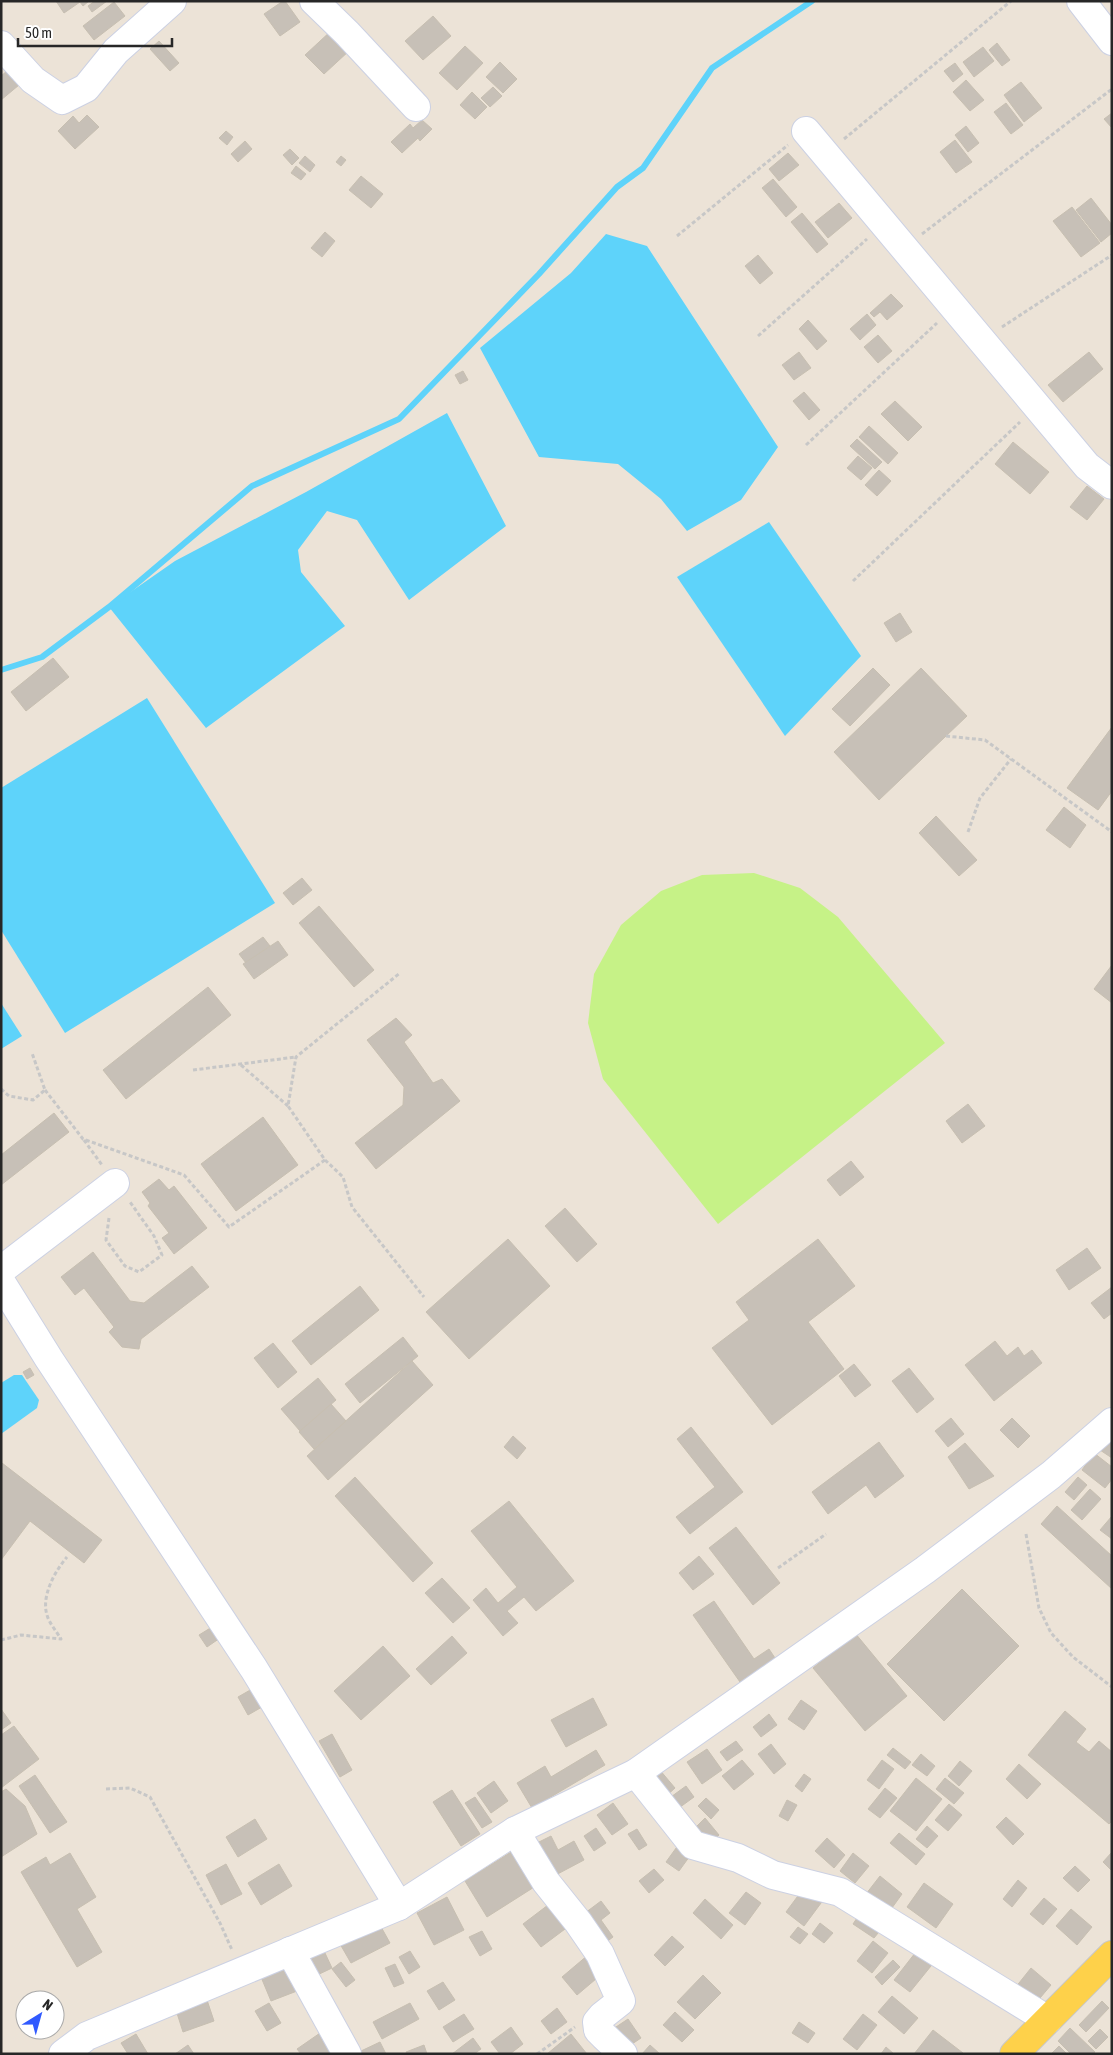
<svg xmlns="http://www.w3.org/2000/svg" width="1113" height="2055" viewBox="0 0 1113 2055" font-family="'Asap Condensed',sans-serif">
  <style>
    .pitch { fill: #c6f287 }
    .water { fill: #5ed3fa }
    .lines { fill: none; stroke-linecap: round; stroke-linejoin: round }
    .stream { stroke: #5ed3fa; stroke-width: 6 }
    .building { fill: #c7c0b7; stroke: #c7bfb1 }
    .minor-casing { stroke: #ccd1e3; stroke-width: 30 }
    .major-casing { stroke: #c7c7c7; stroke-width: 30 }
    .path { stroke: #c7c7c7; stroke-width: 3; stroke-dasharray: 4 2.5; stroke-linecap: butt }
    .minor { stroke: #fff; stroke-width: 28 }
    .major { stroke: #fed14a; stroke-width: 28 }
  </style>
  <rect width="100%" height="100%" fill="#ece3d7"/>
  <polygon class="pitch" points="754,873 800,888 838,917 945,1043 718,1224 603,1079 588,1023 594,974 621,925 661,891 702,875"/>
  <g class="water">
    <polygon points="606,234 647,246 778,447 741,500 687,531 661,499 618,464 539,457 480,348 571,273"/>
    <polygon points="447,413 506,526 409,600 357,520 327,511 298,550 301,572 345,626 206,728 109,607 175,561 306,492"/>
    <polygon points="769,522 861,656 785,736 677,577"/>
    <polygon points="147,698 275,903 65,1033 1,930 1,788"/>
    <polygon points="1,1003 22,1036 1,1049"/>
    <polygon points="14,1375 22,1375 39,1400 37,1408 1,1434 1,1383"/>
  </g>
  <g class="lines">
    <polyline class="stream" points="1,670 42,657 109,607 252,486 399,419 539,274 617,187 643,168 712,68 812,1"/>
  </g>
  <g class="building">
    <polygon points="56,1 89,1 83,6 80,2 64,13"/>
    <polygon points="95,1 107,1 92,12 88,6"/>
    <polygon points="283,1 285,1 300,22 280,36 264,14"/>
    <polygon points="114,2 125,16 94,40 83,26"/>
    <polygon points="433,16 451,36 423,60 405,41"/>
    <polygon points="332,30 350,50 324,74 305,55"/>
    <polygon points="159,41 179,63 170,71 150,49"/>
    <polygon points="997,43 1010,60 1002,66 989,50"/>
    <polygon points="465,46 483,63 457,90 439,73"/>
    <polygon points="983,47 994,61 974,77 963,62"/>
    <polygon points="500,62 517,79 503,93 486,77"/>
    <polygon points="955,63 963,74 953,82 944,71"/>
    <polygon points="7,71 19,85 1,100 1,76"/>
    <polygon points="966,80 984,100 970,111 953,92"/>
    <polygon points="1021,82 1042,108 1024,122 1004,95"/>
    <polygon points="493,87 502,96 490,107 481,98"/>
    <polygon points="472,92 487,107 475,119 460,105"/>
    <polygon points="1006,103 1023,125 1011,134 994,112"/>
    <polygon points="1112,113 1112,128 1104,119"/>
    <polygon points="87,115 99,127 75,149 58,131 73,116 79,123"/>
    <polygon points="422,120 432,129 420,141 418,138 402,153 391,142 410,124 413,128"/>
    <polygon points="966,126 979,143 968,152 955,135"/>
    <polygon points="226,131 233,137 227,145 219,138"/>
    <polygon points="955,140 972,162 956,173 940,152"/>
    <polygon points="245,141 252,149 238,162 231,154"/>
    <polygon points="290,149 299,158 292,165 283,155"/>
    <polygon points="788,153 799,165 779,181 769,169"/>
    <polygon points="305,156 315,165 310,172 299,163"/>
    <polygon points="341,156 346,160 341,166 336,162"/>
    <polygon points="296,166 306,174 301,180 291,173"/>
    <polygon points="361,176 383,194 371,208 349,190"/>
    <polygon points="773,179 797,207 786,217 762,188"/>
    <polygon points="1091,198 1112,225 1112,233 1101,242 1076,210"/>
    <polygon points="839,203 852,218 828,238 815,222"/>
    <polygon points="1072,207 1100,243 1081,257 1053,221"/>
    <polygon points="802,213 828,244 817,253 791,222"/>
    <polygon points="325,232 335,241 322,257 311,248"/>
    <polygon points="758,255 773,273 760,284 745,266"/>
    <polygon points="891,294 903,306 887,320 880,312 874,317 870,313"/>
    <polygon points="867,314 876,325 860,340 850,329"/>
    <polygon points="808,320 827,341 817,350 799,329"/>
    <polygon points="878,335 892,351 878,363 864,347"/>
    <polygon points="799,352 811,368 794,380 782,365"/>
    <polygon points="1089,352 1103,369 1063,402 1048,385"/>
    <polygon points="463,371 468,380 460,384 455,375"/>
    <polygon points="804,392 820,410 809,420 793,401"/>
    <polygon points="895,401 922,427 908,441 881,414"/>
    <polygon points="869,426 898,453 888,464 859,437"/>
    <polygon points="857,439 882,462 875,469 850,446"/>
    <polygon points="1013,442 1049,472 1030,494 995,464"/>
    <polygon points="858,456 872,468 861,480 847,468"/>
    <polygon points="879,470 891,481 877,496 865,485"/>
    <polygon points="1087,486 1104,499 1087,520 1070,507"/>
    <polygon points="900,613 912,632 896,642 884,623"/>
    <polygon points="53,658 69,677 26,711 11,692"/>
    <polygon points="873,668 890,685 850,726 832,709"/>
    <polygon points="921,668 967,716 879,800 834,752"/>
    <polygon points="1112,727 1112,791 1098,810 1067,788"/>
    <polygon points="1064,807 1086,825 1070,848 1046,830"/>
    <polygon points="936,816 977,860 959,876 919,833"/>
    <polygon points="302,878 312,890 293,905 283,893"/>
    <polygon points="319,906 374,970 354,987 299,923"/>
    <polygon points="263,937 270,946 246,963 239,954"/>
    <polygon points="278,941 288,955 254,979 243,964"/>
    <polygon points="1112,965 1112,1003 1094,989"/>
    <polygon points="208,987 231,1015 126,1099 103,1070"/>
    <polygon points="396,1018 412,1035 404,1042 433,1083 442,1079 460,1101 376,1169 355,1143 403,1105 404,1087 367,1040"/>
    <polygon points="968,1104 985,1126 962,1143 946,1121"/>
    <polygon points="54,1113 69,1132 1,1185 1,1155"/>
    <polygon points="263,1117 298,1165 236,1211 201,1164"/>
    <polygon points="851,1161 864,1177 840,1196 827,1180"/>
    <polygon points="159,1179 169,1190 174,1186 207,1228 174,1254 162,1238 169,1233 148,1206 150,1203 142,1192"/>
    <polygon points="565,1208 597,1244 577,1262 545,1226"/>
    <polygon points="508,1239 550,1286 469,1359 426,1312"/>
    <polygon points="818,1239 855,1286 808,1322 844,1369 772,1425 712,1348 749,1320 736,1302"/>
    <polygon points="1087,1248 1101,1268 1069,1290 1056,1270"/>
    <polygon points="93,1252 130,1301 144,1303 192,1266 209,1287 141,1339 139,1349 122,1347 109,1332 114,1327 84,1288 75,1295 61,1277"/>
    <polygon points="360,1286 379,1310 311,1365 292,1341"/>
    <polygon points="1112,1287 1112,1313 1104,1319 1091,1303"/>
    <polygon points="403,1337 418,1356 360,1403 345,1384"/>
    <polygon points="995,1341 1007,1356 1018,1347 1024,1356 1032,1350 1042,1363 994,1401 965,1365"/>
    <polygon points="273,1343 297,1372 278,1388 254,1358"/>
    <polygon points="412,1361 433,1385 328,1480 307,1456"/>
    <polygon points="854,1364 871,1385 855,1397 839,1376"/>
    <polygon points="30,1368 34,1375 27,1379 23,1372"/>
    <polygon points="909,1368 934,1399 917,1413 892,1381"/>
    <polygon points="318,1378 336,1400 300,1431 281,1409"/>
    <polygon points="331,1404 346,1421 314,1449 299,1432"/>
    <polygon points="951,1418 964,1434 948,1447 935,1431"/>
    <polygon points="1012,1418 1030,1436 1018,1448 1000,1430"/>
    <polygon points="691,1427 743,1492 690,1534 676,1517 715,1487 677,1439"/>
    <polygon points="1112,1435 1112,1458 1100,1450"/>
    <polygon points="513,1436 526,1448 517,1459 504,1447"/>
    <polygon points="879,1442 904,1476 875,1498 866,1485 828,1514 812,1492"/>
    <polygon points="965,1443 994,1476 969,1489 948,1457"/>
    <polygon points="1094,1453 1112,1467 1112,1479 1105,1488 1082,1470"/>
    <polygon points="2,1463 102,1540 84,1563 30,1521 1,1560"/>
    <polygon points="355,1477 433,1563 413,1582 335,1496"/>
    <polygon points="1078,1477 1087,1485 1074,1500 1065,1492"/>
    <polygon points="1090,1489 1101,1499 1082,1520 1071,1510"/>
    <polygon points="509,1501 574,1581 536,1611 524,1597 507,1611 518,1623 503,1636 473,1600 486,1588 498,1603 517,1587 471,1531"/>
    <polygon points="1057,1506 1112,1556 1112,1589 1041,1524"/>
    <polygon points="1112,1516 1112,1539 1100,1530"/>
    <polygon points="736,1527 780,1583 753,1605 709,1548"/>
    <polygon points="699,1556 714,1574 693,1590 679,1573"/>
    <polygon points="442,1578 470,1608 453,1623 425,1593"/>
    <polygon points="962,1589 1019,1646 944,1721 887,1664"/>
    <polygon points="714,1601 754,1659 769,1649 775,1658 740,1682 693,1615"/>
    <polygon points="212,1627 220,1638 207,1647 199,1635"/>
    <polygon points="855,1633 907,1696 865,1731 813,1668"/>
    <polygon points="452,1636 467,1653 431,1685 416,1669"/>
    <polygon points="383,1646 410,1676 361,1720 334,1691"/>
    <polygon points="252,1689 262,1707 248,1715 238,1697"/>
    <polygon points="593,1698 607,1725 566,1747 551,1720"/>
    <polygon points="801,1700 817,1711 804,1730 788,1719"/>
    <polygon points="1,1709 11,1723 1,1730"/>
    <polygon points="1065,1711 1086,1729 1076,1742 1089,1752 1099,1741 1112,1752 1112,1821 1109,1824 1028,1755"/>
    <polygon points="769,1714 777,1725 761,1737 753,1727"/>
    <polygon points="14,1726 39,1759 1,1788 1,1735"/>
    <polygon points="332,1734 352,1770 340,1777 319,1741"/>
    <polygon points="736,1741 743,1750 727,1761 720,1752"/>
    <polygon points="771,1744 786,1764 774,1774 758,1754"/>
    <polygon points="893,1748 911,1762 905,1769 887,1755"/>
    <polygon points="707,1749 722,1770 702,1784 687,1762"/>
    <polygon points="596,1750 605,1765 532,1808 517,1783 545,1766 551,1777"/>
    <polygon points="921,1754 935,1766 927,1776 912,1765"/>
    <polygon points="742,1760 754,1774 734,1790 722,1776"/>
    <polygon points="882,1760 894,1769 879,1789 867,1780"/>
    <polygon points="960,1761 972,1771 959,1786 948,1776"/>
    <polygon points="1019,1764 1041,1784 1027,1799 1006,1779"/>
    <polygon points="659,1769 675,1788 664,1798 648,1778"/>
    <polygon points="804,1774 811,1779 802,1792 795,1786"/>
    <polygon points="35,1775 67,1822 50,1833 19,1786"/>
    <polygon points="916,1778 942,1799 916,1831 890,1811"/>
    <polygon points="945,1778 964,1793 954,1804 936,1789"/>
    <polygon points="494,1781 508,1801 491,1813 477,1793"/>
    <polygon points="686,1786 694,1797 672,1813 664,1802"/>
    <polygon points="885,1788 897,1798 880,1818 868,1809"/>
    <polygon points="6,1789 25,1806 37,1834 1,1857 1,1792"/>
    <polygon points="452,1790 480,1834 461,1846 433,1802"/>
    <polygon points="475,1797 492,1822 482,1828 465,1803"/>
    <polygon points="706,1798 719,1810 711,1819 698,1806"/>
    <polygon points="787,1800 797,1805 788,1821 779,1816"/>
    <polygon points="613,1803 628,1824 612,1835 597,1815"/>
    <polygon points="949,1804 962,1815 948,1831 935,1820"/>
    <polygon points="1006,1817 1024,1834 1013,1845 996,1827"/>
    <polygon points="705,1818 719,1835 709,1844 695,1828"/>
    <polygon points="255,1819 267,1839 238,1857 226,1837"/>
    <polygon points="927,1826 938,1836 927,1848 916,1839"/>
    <polygon points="596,1828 606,1843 594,1851 584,1836"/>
    <polygon points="637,1829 647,1845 639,1850 628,1834"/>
    <polygon points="899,1833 925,1854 916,1865 890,1843"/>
    <polygon points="551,1836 558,1850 574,1841 584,1860 550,1878 533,1845"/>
    <polygon points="827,1838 845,1855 834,1868 815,1851"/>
    <polygon points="679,1844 692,1853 679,1871 666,1862"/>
    <polygon points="516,1849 539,1884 487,1917 465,1881"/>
    <polygon points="1112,1852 1112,1871 1103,1862"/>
    <polygon points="70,1853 96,1897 77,1909 102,1952 77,1967 21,1872 46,1857 50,1865"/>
    <polygon points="853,1853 869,1866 855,1883 840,1871"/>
    <polygon points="226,1864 242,1894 221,1905 206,1875"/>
    <polygon points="279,1864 292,1886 261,1905 248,1883"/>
    <polygon points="1075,1866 1090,1880 1078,1892 1063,1878"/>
    <polygon points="654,1869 664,1880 649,1893 639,1881"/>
    <polygon points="880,1876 902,1894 889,1912 866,1894"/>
    <polygon points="1018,1880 1027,1888 1012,1907 1003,1899"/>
    <polygon points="924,1883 953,1904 936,1928 907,1907"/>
    <polygon points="806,1885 824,1899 804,1926 786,1912"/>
    <polygon points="746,1892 761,1903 745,1925 729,1913"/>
    <polygon points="447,1897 464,1930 434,1945 417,1913"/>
    <polygon points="1044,1898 1057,1909 1043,1925 1030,1914"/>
    <polygon points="705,1899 733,1925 721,1939 693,1913"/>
    <polygon points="601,1901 610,1913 601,1920 613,1937 601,1946 581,1916"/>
    <polygon points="552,1902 569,1926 541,1947 523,1924"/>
    <polygon points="1071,1909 1092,1927 1077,1945 1056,1926"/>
    <polygon points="861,1912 883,1927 874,1938 853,1924"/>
    <polygon points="375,1916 390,1943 351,1963 336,1937"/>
    <polygon points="820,1923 833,1933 824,1943 812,1934"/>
    <polygon points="798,1927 808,1934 800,1944 790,1937"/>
    <polygon points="482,1931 492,1949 480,1956 469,1937"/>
    <polygon points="672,1936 684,1947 665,1966 654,1955"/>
    <polygon points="873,1941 888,1953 872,1973 857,1961"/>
    <polygon points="919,1948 935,1961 910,1992 894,1980"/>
    <polygon points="324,1951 332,1968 313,1977 305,1960"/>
    <polygon points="410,1951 420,1967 409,1974 399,1957"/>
    <polygon points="588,1955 603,1973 577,1995 562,1977"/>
    <polygon points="893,1960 900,1967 882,1985 875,1977"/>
    <polygon points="341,1962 355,1980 346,1987 332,1969"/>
    <polygon points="395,1964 404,1983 394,1987 385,1968"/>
    <polygon points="287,1966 297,1991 271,2001 261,1977"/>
    <polygon points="1031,1968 1051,1985 1035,2004 1015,1988"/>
    <polygon points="703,1975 721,1993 695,2019 677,2002"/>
    <polygon points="443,1982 455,2000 439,2010 427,1991"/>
    <polygon points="892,1996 918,2018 904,2034 878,2012"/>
    <polygon points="207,2000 214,2021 183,2032 176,2010"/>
    <polygon points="1102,2001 1109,2008 1086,2032 1079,2025"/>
    <polygon points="269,2003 281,2023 267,2031 255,2011"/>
    <polygon points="410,2003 419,2019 382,2039 373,2022"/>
    <polygon points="557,2008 567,2022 551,2034 541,2021"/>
    <polygon points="675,2012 694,2030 682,2042 663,2025"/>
    <polygon points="464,2014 474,2029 453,2042 443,2027"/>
    <polygon points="863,2014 877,2025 857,2050 843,2039"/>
    <polygon points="628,2019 641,2038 629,2046 616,2027"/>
    <polygon points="799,2022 815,2033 808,2043 792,2033"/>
    <polygon points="511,2027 523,2044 510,2054 500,2054 491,2042"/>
    <polygon points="1070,2028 1095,2052 1093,2054 1071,2054 1058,2041"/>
    <polygon points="1100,2029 1108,2037 1096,2049 1088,2041"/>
    <polygon points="933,2030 963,2053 962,2054 914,2054"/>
    <polygon points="323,2031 333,2054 301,2054 297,2049"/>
    <polygon points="136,2034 148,2054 128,2054 121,2043"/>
    <polygon points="571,2034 587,2054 547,2054"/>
    <polygon points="473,2038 481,2049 474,2054 452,2054"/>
    <polygon points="380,2042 386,2054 362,2054 361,2051"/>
    <polygon points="188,2045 194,2054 175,2054"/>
    <polygon points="424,2045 427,2054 407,2054 406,2052"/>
    <polygon points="650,2045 660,2054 642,2054"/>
    <polygon points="1059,2046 1067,2054 1051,2054"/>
    <polygon points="886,2047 894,2054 881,2054"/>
  </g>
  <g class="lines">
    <g class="minor-casing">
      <g id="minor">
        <polyline points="314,1 347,33 416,107"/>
        <polyline points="1081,1 1112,41"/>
        <polyline points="1,45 33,80 62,100 86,88 116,51 172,1"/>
        <polyline points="806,131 1087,466 1112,485"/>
        <polyline points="1,1270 115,1183"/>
        <polyline points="1,1282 49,1359 254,1669 399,1906"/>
        <polyline points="636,1773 693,1845 738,1858 773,1875 840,1892 1048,2020"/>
        <polyline points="515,1831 546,1882 578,1922 600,1954 621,2001 602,2016 597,2022 598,2030 604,2036 623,2054"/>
        <polyline points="290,1951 347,2054"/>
        <polyline points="63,2054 87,2036 399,1906 515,1831 636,1773 925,1570 1051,1475 1112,1422"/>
      </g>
    </g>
    <g class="major-casing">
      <polyline id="major" points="1014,2054 1112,1955"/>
    </g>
    <g class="path">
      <polyline points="844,139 1011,1"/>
      <polyline points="922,234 1112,89"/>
      <polyline points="677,236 788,145"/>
      <polyline points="1002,327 1112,255"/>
      <polyline points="758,336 867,239"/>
      <polyline points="806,445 937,323"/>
      <polyline points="853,581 1020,422"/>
      <polyline points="946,736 985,740 1112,832"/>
      <polyline points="968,832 980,798 1011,759"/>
      <polyline points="241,1065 288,1106"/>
      <polyline points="193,1070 296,1057"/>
      <polyline points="1,1089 9,1096 33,1100 45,1090 32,1053"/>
      <polyline points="45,1090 83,1139 184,1175 229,1227 325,1160 288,1106 296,1057 400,973"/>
      <polyline points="84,1140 102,1165"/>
      <polyline points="325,1160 343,1177 352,1207 424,1297"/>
      <polyline points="109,1218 106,1240 125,1266 139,1272 162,1255 154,1236 130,1202"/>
      <polyline points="1026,1534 1039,1608 1051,1633 1073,1657 1112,1687"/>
      <polyline points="778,1568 826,1534"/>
      <path d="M1,1640L21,1635L61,1639C57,1632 49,1623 47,1615C41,1596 55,1571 67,1557"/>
      <polyline points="106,1789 130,1788 150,1797 220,1923 232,1950"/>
      <polyline points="537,2054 575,2027"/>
    </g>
    <use href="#minor" class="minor"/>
    <use href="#major" class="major"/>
  </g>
  <rect width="1113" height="2055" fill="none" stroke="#272727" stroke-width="5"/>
  <g transform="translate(40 2015) rotate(37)"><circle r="24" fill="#ffffff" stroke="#a9a9a9"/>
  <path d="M0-4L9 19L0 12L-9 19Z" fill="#315aff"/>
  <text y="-8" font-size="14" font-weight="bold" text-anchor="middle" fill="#272727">N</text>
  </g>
  <path d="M18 38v8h154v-8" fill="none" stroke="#272727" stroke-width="2.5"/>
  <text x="25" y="38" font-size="15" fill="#272727" stroke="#ffffff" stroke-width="4" paint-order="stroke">50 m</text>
</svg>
